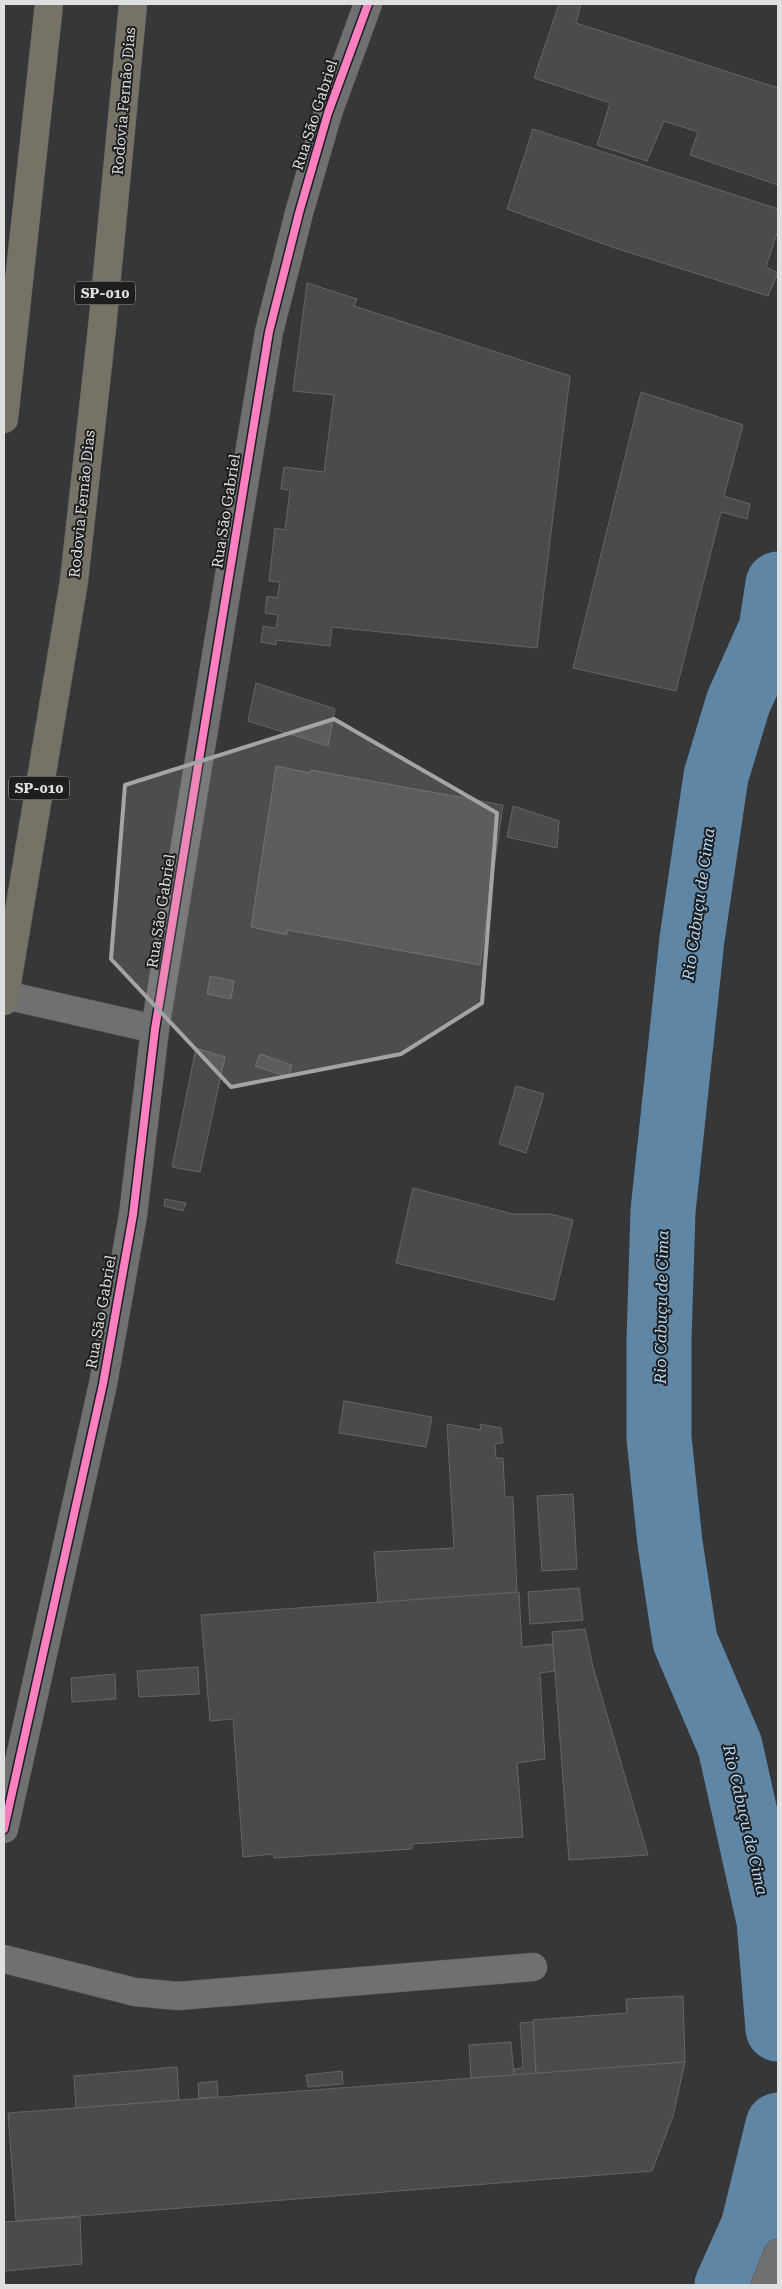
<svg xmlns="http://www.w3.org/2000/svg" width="782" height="2289" viewBox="0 0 782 2289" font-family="'Roboto Serif',serif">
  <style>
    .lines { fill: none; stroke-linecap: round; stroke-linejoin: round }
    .river { stroke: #6086a5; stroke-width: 65 }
    .building { fill: #4b4b4c; stroke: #656566 }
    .minor-casing { stroke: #545557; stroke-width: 29 }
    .highway-casing { stroke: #545557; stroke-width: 29 }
    .minor { stroke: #6f7071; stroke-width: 28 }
    .highway { stroke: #777266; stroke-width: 28 }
    .cycleway-casing { stroke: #1d1e1f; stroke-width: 11 }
    .cycleway { stroke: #ff80c0; stroke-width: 8 }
    .marked { fill: #a3a4a6; fill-opacity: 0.2; stroke: #a3a4a6; stroke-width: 4; stroke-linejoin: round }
    .labels { text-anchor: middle; stroke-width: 4; stroke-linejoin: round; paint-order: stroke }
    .shield { fill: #1d1e1f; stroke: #a4a5a7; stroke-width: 1 }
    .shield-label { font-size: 14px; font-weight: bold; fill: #dedfe1 }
    .street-label { font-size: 15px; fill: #dedfe1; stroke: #1d1e1f }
    .water-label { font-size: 16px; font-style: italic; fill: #b3d9f9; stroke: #1d1e1f }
  </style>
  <rect width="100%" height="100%" fill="#353739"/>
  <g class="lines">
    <g class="river">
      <polyline points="778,584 771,629 738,703 716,776 692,939 663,1211 659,1340 659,1438 670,1543 685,1641 730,1746 769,1921 778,2029"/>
      <polyline points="727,2285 753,2227 778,2125"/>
    </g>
  </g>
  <g class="building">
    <polygon points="559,4 581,4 576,23 778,88 778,185 690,155 698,132 664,121 647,161 597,145 610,103 534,78"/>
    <polygon points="533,129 778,209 778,230 766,267 778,273 768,296 615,248 507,209"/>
    <polygon points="307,283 357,299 354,306 570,376 537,648 332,627 330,646 276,640 276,645 261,642 263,626 276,628 278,615 265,613 267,596 277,598 280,582 269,581 275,528 285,530 290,490 281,489 284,467 324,472 334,395 293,391"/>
    <polygon points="641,392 743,425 724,496 750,504 747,519 721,512 676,691 573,668"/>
    <polygon points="256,683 335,709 328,746 248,721"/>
    <polygon points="276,766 310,773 311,770 503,805 480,965 287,930 287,935 251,927"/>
    <polygon points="513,806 559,821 557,848 507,837"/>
    <polygon points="210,976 234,981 231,999 207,994"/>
    <polygon points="196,1048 225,1057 200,1172 172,1167"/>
    <polygon points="260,1054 292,1065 288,1077 255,1066"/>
    <polygon points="516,1086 544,1094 526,1153 499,1144"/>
    <polygon points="413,1188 513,1214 551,1214 573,1220 554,1300 396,1263"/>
    <polygon points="165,1199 186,1203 183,1211 164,1206"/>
    <polygon points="344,1401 432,1417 426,1447 339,1433"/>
    <polygon points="447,1424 481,1430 480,1424 501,1428 503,1443 495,1444 496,1458 503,1458 505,1497 513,1497 517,1593 378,1603 374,1552 454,1548"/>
    <polygon points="573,1494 577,1569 542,1571 537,1496"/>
    <polygon points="579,1588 583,1620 530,1624 528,1592"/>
    <polygon points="519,1592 522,1647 553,1644 555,1671 540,1673 545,1759 517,1763 523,1837 412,1844 412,1849 274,1858 274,1854 243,1857 233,1719 210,1721 201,1615"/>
    <polygon points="585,1629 593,1667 648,1855 569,1860 552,1632"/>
    <polygon points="198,1667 199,1694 139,1697 137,1671"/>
    <polygon points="115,1674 116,1699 72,1702 71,1678"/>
    <polygon points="683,1996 685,2062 536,2074 533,2020 627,2013 626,1999"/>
    <polygon points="533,2022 536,2074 514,2075 514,2069 523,2068 520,2023"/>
    <polygon points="511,2042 514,2075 471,2078 469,2045"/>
    <polygon points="685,2062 673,2116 652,2171 16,2221 8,2113"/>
    <polygon points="177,2067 179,2100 76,2108 74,2076"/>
    <polygon points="342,2071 343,2084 308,2087 306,2075"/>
    <polygon points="217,2081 218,2097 199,2098 198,2083"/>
    <polygon points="80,2217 82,2264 4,2271 4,2222"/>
  </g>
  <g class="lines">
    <g class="minor-casing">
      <g id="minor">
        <polyline points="5,995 155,1029"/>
        <polyline points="4,1829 103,1384 133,1215 155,1029 269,332 299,213 328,113 368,4"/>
        <polyline points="4,1959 135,1992 178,1996 533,1967"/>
        <polyline points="765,2285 778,2253"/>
      </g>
    </g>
    <g class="highway-casing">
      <g id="highway">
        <polyline points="4,419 49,4"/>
        <polyline points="4,1001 74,581 102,328 133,4"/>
      </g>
    </g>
    <use href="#minor" class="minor"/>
    <use href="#highway" class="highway"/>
    <g class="cycleway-casing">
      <polyline id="cycleway" points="4,1829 103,1384 133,1215 155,1029 269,332 299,213 328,113 368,4"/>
    </g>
    <use href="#cycleway" class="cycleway"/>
  </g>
  <path class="marked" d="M334,719L497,813L482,1003L401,1054L231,1087L111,959L125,785Z"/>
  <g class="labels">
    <g class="shield">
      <rect x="75" y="281.5" width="60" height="23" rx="4"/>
      <rect x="9" y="776.5" width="60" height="23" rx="4"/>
    </g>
    <g class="shield-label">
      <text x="105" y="298">SP-010</text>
      <text x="39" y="793">SP-010</text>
    </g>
    <g class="street-label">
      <text transform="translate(124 101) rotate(-85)" y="5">Rodovia Fernão Dias</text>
      <text transform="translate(315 115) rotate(-72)" y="5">Rua São Gabriel</text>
      <text transform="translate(82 504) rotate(-84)" y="5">Rodovia Fernão Dias</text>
      <text transform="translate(226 511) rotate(-81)" y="5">Rua São Gabriel</text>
      <text transform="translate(161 911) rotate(-81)" y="5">Rua São Gabriel</text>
      <text transform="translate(101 1312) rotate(-80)" y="5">Rua São Gabriel</text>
    </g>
    <g class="water-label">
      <text transform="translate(698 904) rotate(-82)" y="6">Rio Cabuçu de Cima</text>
      <text transform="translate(661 1307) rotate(-89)" y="6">Rio Cabuçu de Cima</text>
      <text transform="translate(746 1820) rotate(77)" y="6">Rio Cabuçu de Cima</text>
    </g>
  </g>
  <rect width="782" height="2289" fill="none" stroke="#dedfe1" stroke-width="10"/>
</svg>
